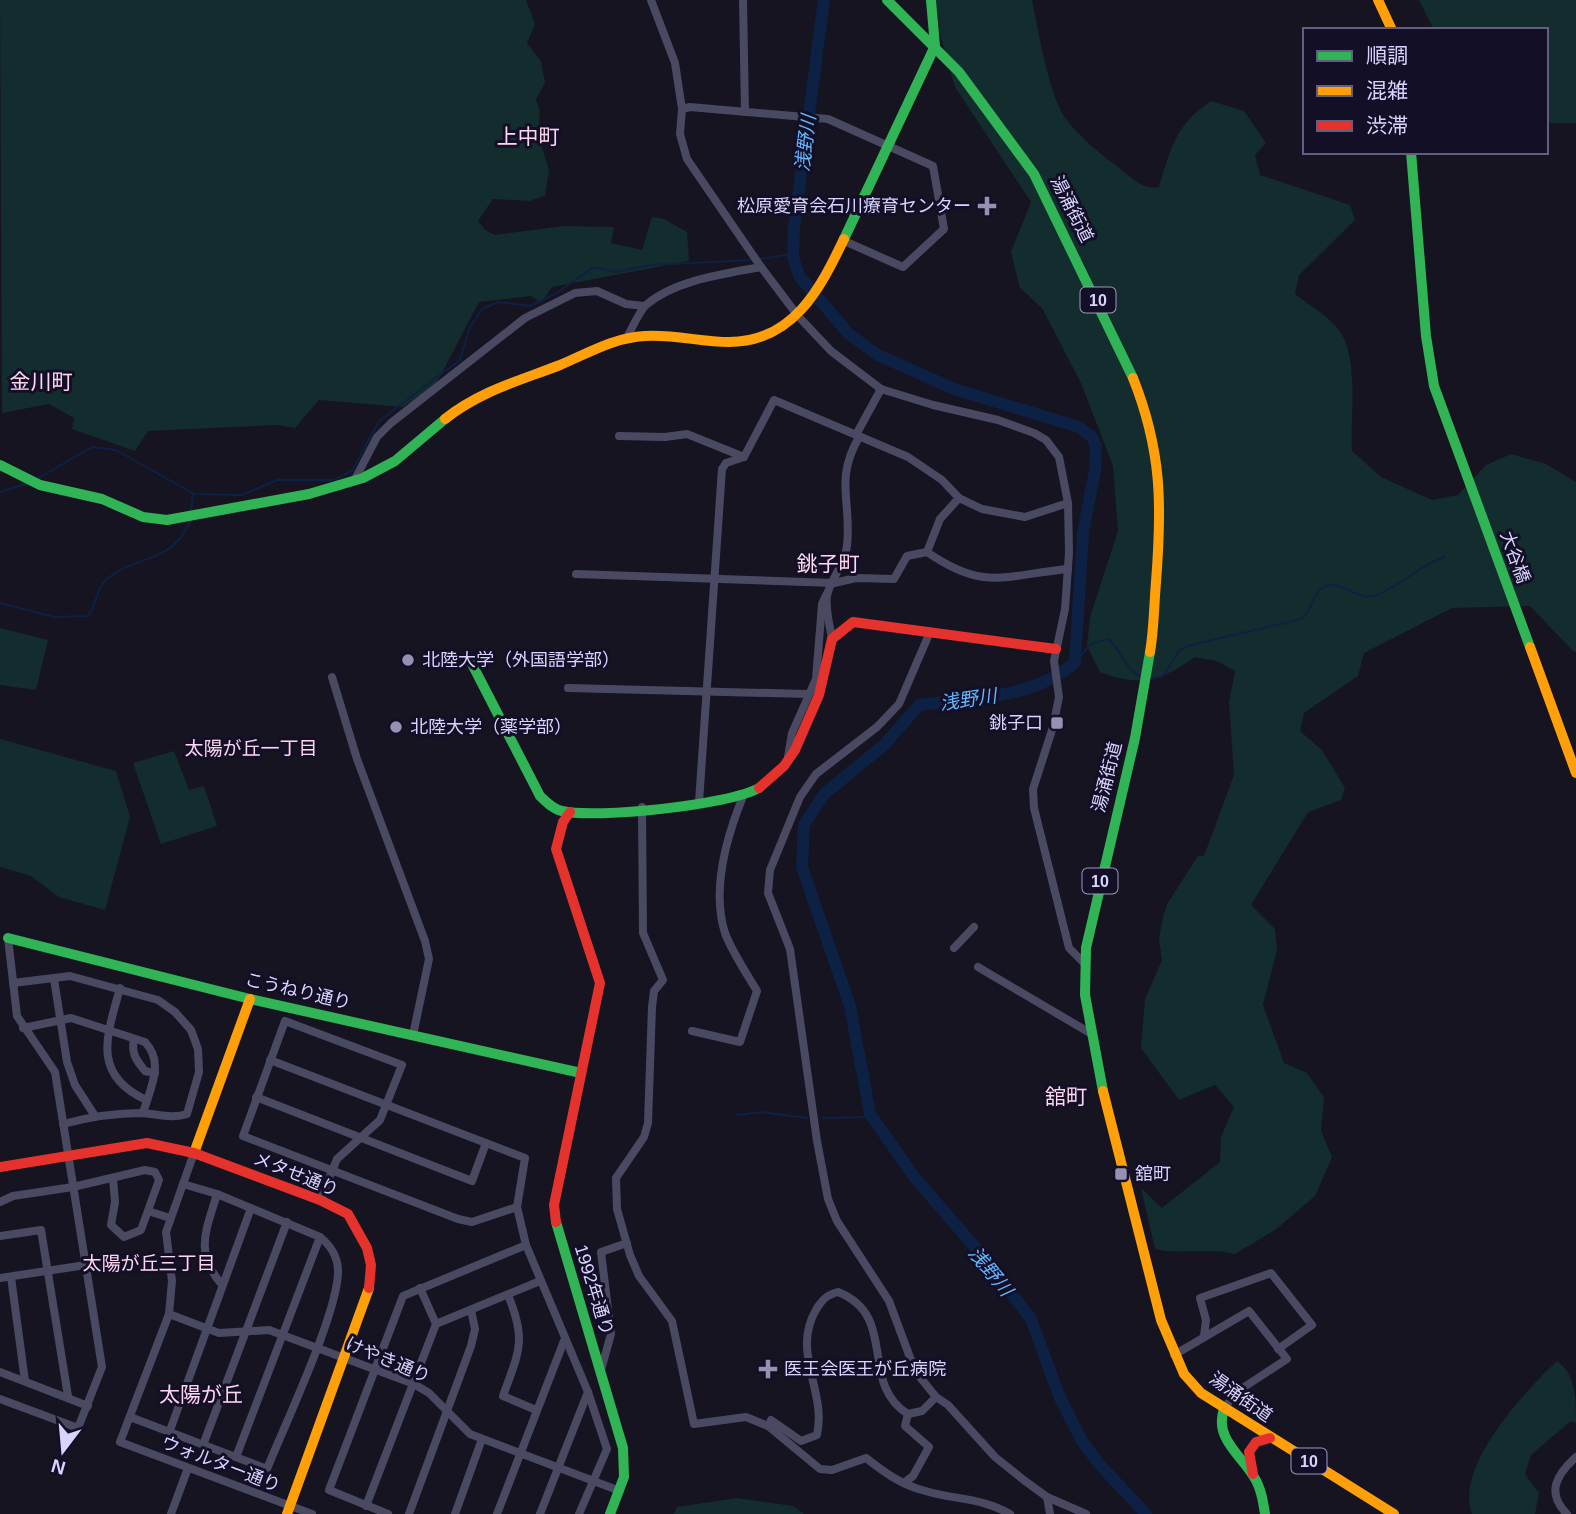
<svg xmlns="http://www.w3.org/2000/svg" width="1576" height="1514" viewBox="0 0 1576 1514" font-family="Helvetica,'Noto Sans JP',sans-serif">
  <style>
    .green { fill: #132c2d }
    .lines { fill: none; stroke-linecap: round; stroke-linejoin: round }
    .stream { stroke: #0d2144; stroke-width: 2 }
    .river { stroke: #0d2144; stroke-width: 12 }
    .street { stroke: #4a4962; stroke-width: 8 }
    .fast { stroke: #30b455; stroke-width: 10 }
    .slow { stroke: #ff9f0a; stroke-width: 10 }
    .jam { stroke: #e5322d; stroke-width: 10 }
    .poi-dot { fill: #9591b1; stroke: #130f26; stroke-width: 2.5 }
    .labels { text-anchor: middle; stroke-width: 6; stroke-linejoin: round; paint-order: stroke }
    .shield { fill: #130f26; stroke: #9e99be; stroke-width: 2 }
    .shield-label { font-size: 16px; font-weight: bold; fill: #d9d4ff }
    .poi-label { font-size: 18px; fill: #d9d4ff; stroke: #130f26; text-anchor: start }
    .street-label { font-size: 18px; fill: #d9d4ff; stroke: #130f26 }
    .water-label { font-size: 19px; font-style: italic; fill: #62b6ff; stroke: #130f26 }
    .neighbourhood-label { font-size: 19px; fill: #ffd6f0; stroke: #130f26 }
    .quarter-label { font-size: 21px; fill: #ffd6f0; stroke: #130f26 }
  </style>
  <rect width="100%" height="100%" fill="#161421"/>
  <g class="green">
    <polygon points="0,0 526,0 535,24 527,43 541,61 545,83 536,99 540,111 538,135 549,170 545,196 529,201 493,199 478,221 485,230 495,235 564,226 614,227 611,243 642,250 652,217 664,219 687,232 689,261 552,287 541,303 531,296 479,302 435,386 403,407 319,400 295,428 277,425 148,431 135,451 72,429 74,418 49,404 2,413"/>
    <path d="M936,0H1032C1038,29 1049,96 1066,119C1080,138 1103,156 1122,170C1133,179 1144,190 1159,187C1171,148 1175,125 1211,101L1244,111L1266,143L1255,155L1260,175L1350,205L1355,220L1299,275L1295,294C1309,305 1332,318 1341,333C1359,363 1350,416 1352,451L1381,477L1432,500L1458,495L1486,465L1511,454L1546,464L1576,482V651L1574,652L1530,606L1452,608L1364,653L1358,676L1304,713L1300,731L1322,750L1345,788L1341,800L1308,812L1251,905L1275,929L1277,950L1263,1005L1284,1063L1307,1073L1324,1097L1321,1131L1332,1157L1315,1196L1275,1230L1235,1254C1208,1247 1182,1255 1155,1249L1141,1188L1162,1208L1220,1162L1221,1137L1234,1107L1215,1085L1179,1100L1141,1048L1145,999L1162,960L1159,938L1163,917L1167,904L1198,856H1204L1234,775L1229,702L1235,671L1216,661L1195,657C1160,682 1141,687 1100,672L1087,646L1090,617L1118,531L1113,466L1081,383L1042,308L1020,288L1011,252L1031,202L955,87L940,34Z"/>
    <polygon points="1419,0 1576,0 1576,123 1546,123 1546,30 1434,30"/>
    <polygon points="0,628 48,640 36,690 0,685"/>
    <polygon points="0,739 116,771 130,817 105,910 59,897 31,876 0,867"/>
    <polygon points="174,751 189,790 204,786 217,826 161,844 133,763"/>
    <path d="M1557,1361C1576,1374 1576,1399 1576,1423L1571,1421L1531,1455L1525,1474L1539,1493L1535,1514H1472C1454,1467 1525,1391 1557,1361Z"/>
    <polygon points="737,1498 793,1506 804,1514 674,1514 677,1507"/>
  </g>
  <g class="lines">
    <g class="stream">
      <polyline points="760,259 785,255 793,257"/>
      <polyline points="37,479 92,447 116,450 194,494 242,495 277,480 333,480 352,471 379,421 460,360 469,329 482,309 498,302 530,306 555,294 594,267 615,272 652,265 751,260"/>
      <polyline points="0,492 26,484"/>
      <polyline points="191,510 193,495"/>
      <path d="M0,603L54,617L87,616C97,607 95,589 107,579C137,553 168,567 190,522"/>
      <path d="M1075,662L1091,644L1108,639C1121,648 1121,665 1141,677"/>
      <path d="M1149,679L1163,676L1179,651L1187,646L1302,619C1312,610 1312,595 1322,588C1338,577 1356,600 1374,596C1393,591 1421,564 1445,557"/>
      <polyline points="737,1115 761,1112 807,1118"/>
      <polyline points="823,1118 868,1117 870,1114"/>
    </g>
    <path class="river" d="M824,0L794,227L793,257L799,276L849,334L878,355L954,389L1079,427L1092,437L1096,446L1095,470L1083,533L1075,662C1035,699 970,698 919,705L884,745L824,794L804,825L802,867L850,1006L870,1114L915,1178L981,1254L1031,1319L1060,1398L1082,1441L1100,1465L1146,1514"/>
    <g class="street">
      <polyline points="651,0 675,63 682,109 680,134 687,159 761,267 798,316 831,351 881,389 933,405 998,420 1034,433 1046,440 1059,457 1068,503 1069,553 1065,609 1054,661 1059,697 1053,727 1033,789 1034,808 1069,948 1085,964"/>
      <polyline points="743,0 745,112"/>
      <polyline points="682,109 690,107 828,119 933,166 944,229 903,267 842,240"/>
      <path d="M626,339C632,329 638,313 646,305C675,280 724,274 761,267"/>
      <polyline points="857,433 881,389"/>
      <polyline points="619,436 665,437 687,434 744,457"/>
      <polyline points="354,481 377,437 391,423 525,318 575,293 597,291 626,304 644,306"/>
      <path d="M927,552C985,592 1004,575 1068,569"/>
      <polyline points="576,574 834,583 856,578 894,579 907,556 927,552 940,519 959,498"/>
      <polyline points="930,632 899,704 877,727 816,774 800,797 770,870 768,893 790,949 817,1141 828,1199 837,1221 889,1301 915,1371 936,1397 948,1405 995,1457 1025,1481 1047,1497 1086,1514"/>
      <path d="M832,639C830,626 825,609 827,596C829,581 845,565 847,546C852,501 834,481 859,437"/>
      <polyline points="332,677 357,759 425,941 429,959 413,1035"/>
      <polyline points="568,688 808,694"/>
      <polyline points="788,757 792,733 816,679 822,604 826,595"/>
      <polyline points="699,802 722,469 726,463 744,457 774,400 908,457 942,480 959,498 982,509 1025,517 1068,503"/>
      <path d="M642,807L643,933L663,980L654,991L652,1007L648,1123L644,1137L616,1178L617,1209L630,1255L639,1276L672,1321L694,1424L746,1417L768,1426L771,1420L801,1441L817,1435C827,1390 790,1352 817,1308C823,1299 827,1295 838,1292C899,1316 858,1383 908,1414L922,1411L936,1397"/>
      <polyline points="954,948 974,927"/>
      <polyline points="978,967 1090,1033"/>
      <polyline points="54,979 67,1062 75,1085 95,1116"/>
      <path d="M13,983L70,976L158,1000L175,1012L191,1030L198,1049L199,1072L187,1114C173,1119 157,1114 142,1113C115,1113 89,1117 63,1124"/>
      <path d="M120,988C107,1036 91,1074 146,1100"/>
      <path d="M23,1028L71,1018L145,1042C165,1063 150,1089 143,1113"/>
      <path d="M692,1031L740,1042L757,991C747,974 732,952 725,933C711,889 727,835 744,794"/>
      <path d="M134,1039C131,1053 136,1060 145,1071L155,1073"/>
      <polyline points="270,1060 525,1158 517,1207 526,1245 588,1392 607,1449 579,1514"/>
      <polyline points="256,1097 472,1181 486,1143"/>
      <polyline points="194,1153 166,1232 172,1281 169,1314 120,1442 312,1514"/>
      <path d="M217,1194C206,1231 194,1252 222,1285"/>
      <polyline points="320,1200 337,1159 380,1120 402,1065 285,1021 243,1136 458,1219 472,1222 517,1207"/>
      <polyline points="0,1202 13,1196 73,1187 145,1170 155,1172 159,1180 141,1230 124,1237 111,1225 115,1202 113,1178"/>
      <polyline points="148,1211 170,1218"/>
      <polyline points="0,1236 41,1230 68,1396"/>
      <polyline points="11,1277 25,1381"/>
      <polyline points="0,1278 86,1265"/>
      <path d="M508,1295C527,1341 519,1351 503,1396L536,1410"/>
      <polyline points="169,1314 219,1333 269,1330 414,1384 429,1393 470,1434 620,1491"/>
      <polyline points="436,1324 540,1281"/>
      <polyline points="1204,1336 1206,1320 1200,1298 1271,1273 1312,1325 1278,1349"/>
      <polyline points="1174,1355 1249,1311 1287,1359 1235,1393 1224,1409"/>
      <polyline points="601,1370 611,1334 601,1252 627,1243"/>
      <polyline points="0,1372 88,1406"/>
      <polyline points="0,1399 78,1428 102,1367 55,1072 17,1016 8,938"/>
      <path d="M130,1417L267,1469C284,1426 340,1309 338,1269C337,1255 330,1245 320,1237L217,1194L183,1184"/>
      <path d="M768,1426L820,1469L832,1470L866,1458C884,1472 900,1484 922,1490C953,1500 981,1497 1010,1514"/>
      <polyline points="169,1433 251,1208"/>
      <polyline points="203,1445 287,1222"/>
      <polyline points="236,1457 320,1237"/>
      <polyline points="904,1483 913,1476 929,1447 905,1426 908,1414"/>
      <polyline points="1047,1497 1050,1514"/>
      <polyline points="366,1506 436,1324 420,1288"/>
      <polyline points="171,1514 188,1468"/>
      <polyline points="388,1514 329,1490 403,1296 526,1245"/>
      <polyline points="409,1514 471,1346 475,1329 471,1310"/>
      <polyline points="455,1514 482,1439"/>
      <polyline points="497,1514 564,1341"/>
      <polyline points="540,1514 588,1392"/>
      <path d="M1567,1514C1546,1493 1556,1475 1576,1457"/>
    </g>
    <g class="fast">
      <polyline points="887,0 959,72 1034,174 1133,378"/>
      <polyline points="1411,152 1426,336 1434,386 1530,647"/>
      <polyline points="844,239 935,46 931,0"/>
      <polyline points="0,465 40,485 102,499 143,517 167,520 309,494 363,478 395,461 445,419"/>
      <path d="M471,662L540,796C546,802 553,809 562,811C596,819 729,805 759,788"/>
      <polyline points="8,938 250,999 581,1073"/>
      <polyline points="1103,1091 1085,995 1086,948 1135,738 1150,652"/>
      <polyline points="556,1222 623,1448 624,1477 610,1514"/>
      <path d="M1224,1409C1214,1438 1240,1454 1254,1477C1261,1488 1263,1501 1265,1514"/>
    </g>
    <g class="slow">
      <polyline points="1378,0 1392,30"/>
      <path d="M1133,378C1162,451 1162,505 1156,582C1154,605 1154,629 1150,652"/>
      <path d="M445,419C480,391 519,381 560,365C589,353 612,338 645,336C673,334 701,342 729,342C793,342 820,289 844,239"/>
      <polyline points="1530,647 1576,773"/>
      <polyline points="1103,1091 1161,1320 1184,1374 1201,1393 1394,1514"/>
      <polyline points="194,1153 250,999"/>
      <polyline points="287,1514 369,1288"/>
    </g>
    <g class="jam">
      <polyline points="759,788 784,766 795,750 819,695 832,639 853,622 1056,649"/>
      <polyline points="0,1167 147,1143 194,1153 320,1200 348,1214 367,1248 371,1265 369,1288"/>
      <polyline points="556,1222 554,1205 600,983 556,849 563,822 570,812"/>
      <polyline points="1253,1474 1249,1452 1256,1442 1270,1438"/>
    </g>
  </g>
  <g class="poi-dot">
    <path d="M983.5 195.5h7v7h7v7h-7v7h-7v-7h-7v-7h7z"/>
    <circle cx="408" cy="660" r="7"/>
    <rect x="1050" y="716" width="14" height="14" rx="3.5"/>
    <circle cx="396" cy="727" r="7"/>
    <rect x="1114" y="1167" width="14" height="14" rx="3.5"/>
    <path d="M764.5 1358.5h7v7h7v7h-7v7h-7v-7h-7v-7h7z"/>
  </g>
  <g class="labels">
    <g class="shield">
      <rect x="1080.5" y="287.5" width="35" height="25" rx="5"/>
      <rect x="1082.5" y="868.5" width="35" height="25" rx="5"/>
      <rect x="1291.5" y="1448.5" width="35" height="25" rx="5"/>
    </g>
    <g class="shield-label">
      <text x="1098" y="306">10</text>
      <text x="1100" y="887">10</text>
      <text x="1309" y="1467">10</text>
    </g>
    <g class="poi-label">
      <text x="971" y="212" text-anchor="end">松原愛育会石川療育センター</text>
      <text x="422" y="666">北陸大学（外国語学部）</text>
      <text x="1043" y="729" text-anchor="end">銚子口</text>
      <text x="410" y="733">北陸大学（薬学部）</text>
      <text x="1135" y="1180">舘町</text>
      <text x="784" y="1375">医王会医王が丘病院</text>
    </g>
    <g class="street-label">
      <text transform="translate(1072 209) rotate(63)" y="6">湯涌街道</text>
      <text transform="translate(1515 557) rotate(70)" y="6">大谷橋</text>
      <text transform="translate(1107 777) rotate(-76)" y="6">湯涌街道</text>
      <text transform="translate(298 991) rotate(13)" y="6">こうねり通り</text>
      <text transform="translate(296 1174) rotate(22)" y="6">メタせ通り</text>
      <text transform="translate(594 1290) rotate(73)" y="6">1992年通り</text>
      <text transform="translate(388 1360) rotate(23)" y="6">けやき通り</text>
      <text transform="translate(1241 1397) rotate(35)" y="6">湯涌街道</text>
      <text transform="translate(221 1464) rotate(21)" y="6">ウォルター通り</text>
    </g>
    <g class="water-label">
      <text transform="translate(805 143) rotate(-83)" y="7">浅野川</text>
      <text transform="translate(968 699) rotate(-8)" y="7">浅野川</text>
      <text transform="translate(991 1271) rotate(51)" y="7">浅野川</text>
    </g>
    <g class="neighbourhood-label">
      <text x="251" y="755">太陽が丘一丁目</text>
      <text x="149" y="1270">太陽が丘三丁目</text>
    </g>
    <g class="quarter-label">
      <text x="528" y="144">上中町</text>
      <text x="41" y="389">金川町</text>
      <text x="828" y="571">銚子町</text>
      <text x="1066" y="1104">舘町</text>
      <text x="201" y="1402">太陽が丘</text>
    </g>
  </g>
  <rect x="1303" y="28" width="245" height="126" fill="#130f26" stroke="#625e7d" stroke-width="2"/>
  <rect x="1317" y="51" width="35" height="10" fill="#30b455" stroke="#625e7d" stroke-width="2"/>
  <text x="1366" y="63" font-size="21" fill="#d9d4ff">順調</text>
  <rect x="1317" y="86" width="35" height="10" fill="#ff9f0a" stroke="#625e7d" stroke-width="2"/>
  <text x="1366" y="98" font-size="21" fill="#d9d4ff">混雑</text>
  <rect x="1317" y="121" width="35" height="10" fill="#e5322d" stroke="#625e7d" stroke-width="2"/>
  <text x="1366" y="133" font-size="21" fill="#d9d4ff">渋滞</text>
  <g transform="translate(63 1451) rotate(196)" stroke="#130f26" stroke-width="5" paint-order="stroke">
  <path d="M0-5L12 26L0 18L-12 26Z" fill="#d9d4ff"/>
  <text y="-10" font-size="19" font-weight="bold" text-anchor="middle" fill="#d9d4ff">N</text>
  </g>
</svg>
